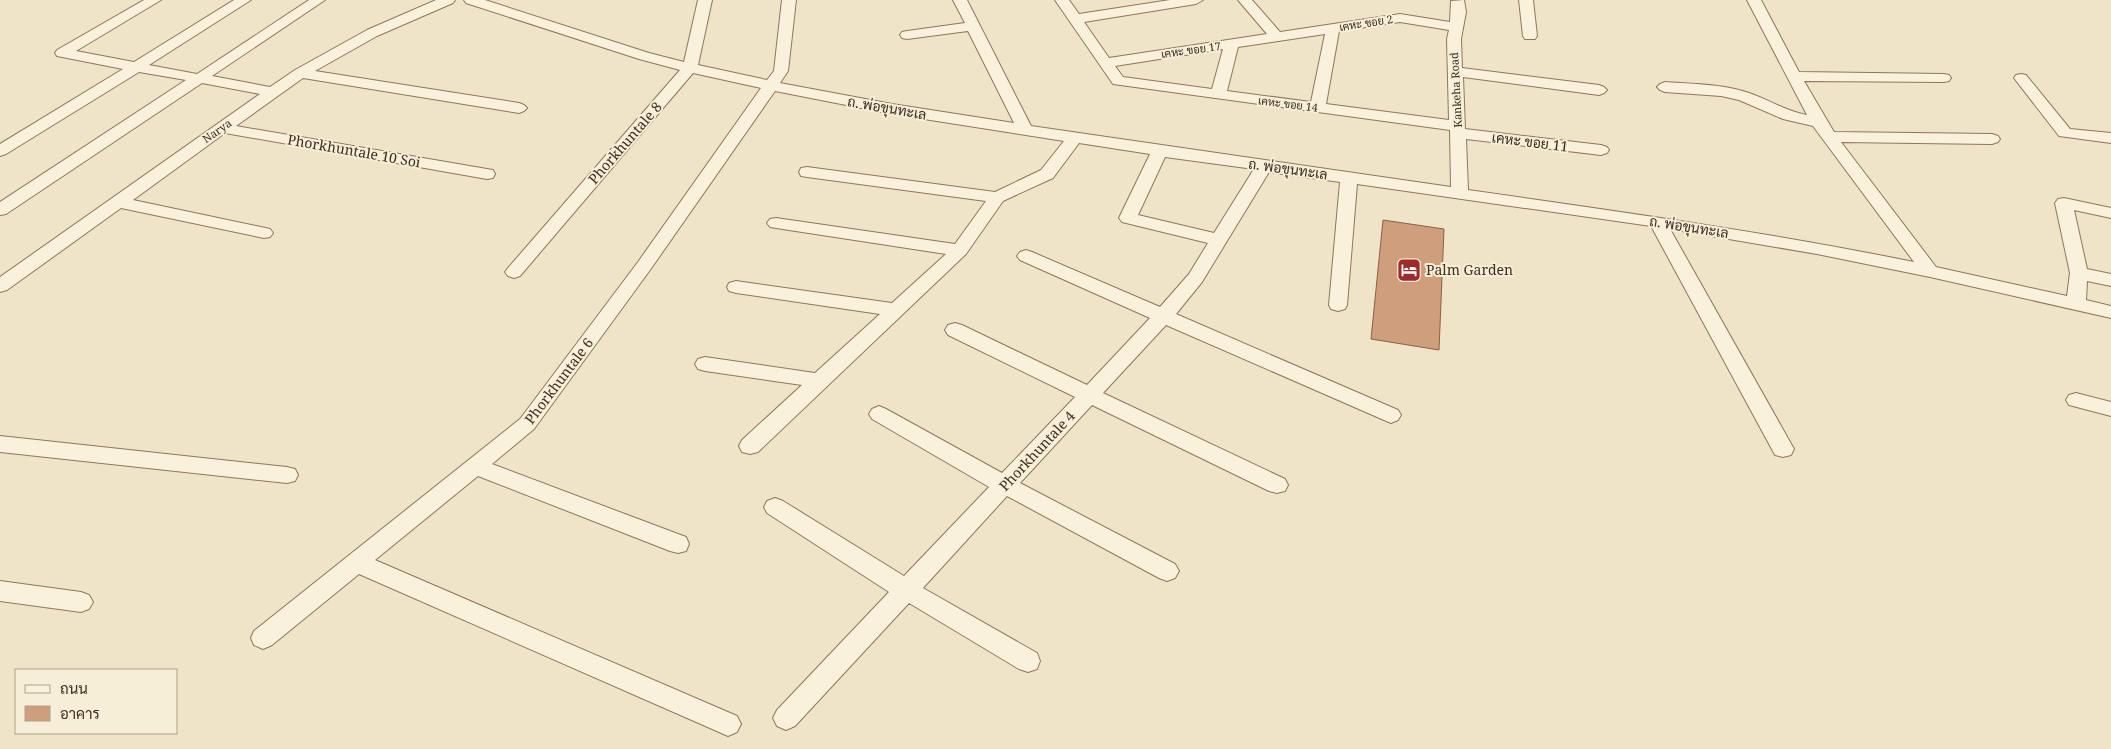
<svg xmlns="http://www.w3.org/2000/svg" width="2111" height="749" viewBox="0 0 2111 749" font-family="'Noto Serif',Sarabun,serif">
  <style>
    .building { fill: #cf9f7d; stroke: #8d5f41 }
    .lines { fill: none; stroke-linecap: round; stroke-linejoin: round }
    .minor-casing { stroke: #8d765c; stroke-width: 2 }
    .minor { fill: #faf1dc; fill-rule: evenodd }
    .labels { text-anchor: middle; stroke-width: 4; stroke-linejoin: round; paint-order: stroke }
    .far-street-label { font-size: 11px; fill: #3d2e20; stroke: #f7eed8 }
    .street-label { font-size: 14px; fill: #3d2e20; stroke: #f7eed8 }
    .poi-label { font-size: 14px; fill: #3d2e20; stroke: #f7eed8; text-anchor: start }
  </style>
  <rect width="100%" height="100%" fill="#f0e4c8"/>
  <polygon class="building" points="1383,220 1444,229 1439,350 1371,339"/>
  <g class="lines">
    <g class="minor-casing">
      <g id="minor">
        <polygon points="144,0 161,0 76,51 134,62 234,0 251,0 149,65 197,74 309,0 325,0 212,76 270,87 295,70 367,30 436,0 455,0 453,3 377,36 315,71 519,103 524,105 527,108 524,111 519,113 303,78 236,126 487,169 493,170 495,174 493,178 487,179 225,133 133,200 270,229 273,233 270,237 264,238 121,208 7,290 0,292 0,277 260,94 202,83 6,214 0,215 0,202 186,80 139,72 6,154 0,156 0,144 123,69 62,57 57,56 55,53 57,50"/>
        <path d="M464,0H485L649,53L684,62L698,0H712L698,65L767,80L774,71L782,0H796L788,71L780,83L892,104L1014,123L968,31L907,39L902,38L900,35L902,32L907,31L965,23L953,0H967L1031,126L1451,187L1450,130L1113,84L1055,0H1069L1079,14L1170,0H1203L1196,4L1084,22L1109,58L1267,34L1238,0H1252L1280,32L1400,14L1450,22L1451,1L1464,0L1466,12L1461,39L1462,68L1599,85L1604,87L1607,90L1604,93L1599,95L1463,77L1465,129L1601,145L1607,147L1609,150L1607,153L1601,155L1466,139L1468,190C1617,211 1766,232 1914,262L1813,126L1783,119L1739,100L1721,96L1665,92L1660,90L1657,87L1660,84L1665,82C1693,84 1723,84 1749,93C1769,100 1786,111 1807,115L1747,0H1761L1799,72L1944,74L1949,75L1951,78L1949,81L1944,82L1804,81L1834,132L1992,134L1998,136L2000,139L1998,142L1992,144L1841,142L1936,267L2067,296L2070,273L2055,203L2058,199L2064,198L2111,208V218L2074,210L2087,269L2111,274V286L2087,281L2086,300L2111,306V318L1930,277L1817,254L1670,229L1794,449L1791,455L1783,457L1775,455L1651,226L1357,184L1347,305L1345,309L1338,311L1331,309L1329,305L1340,182L1269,172L1202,282L1176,314L1398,410L1401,415L1398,420L1391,423L1384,420L1166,325L1103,393L1285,479L1288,485L1285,491L1277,493L1269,491L1092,405L1020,483L1175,564L1179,571L1175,578L1167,581L1159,578L1007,496L923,588L1037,653L1040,661L1037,669L1028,672L1019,669L909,603L795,726L786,730L777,726L773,718L777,710L889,592L767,513L764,507L767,501L775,498L783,501L904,576L989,487L872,419L869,414L872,409L879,406L886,409L1002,473L1075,397L948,335L945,330L948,325L955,323L962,325L1087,385L1150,318L1020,260L1017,256L1020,252L1026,250L1032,252L1160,307L1189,274L1208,243L1122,222L1119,218L1150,154L1079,143L1053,178L1003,201L966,254L758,452L750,454L742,452L739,446L742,440L802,385L705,371L698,369L695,364L698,359L705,357L815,373L880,314L736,293L729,291L727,287L729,283L736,281L892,303L946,254L776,228L770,227L767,223L770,219L776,218L955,244L986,201L807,177L801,176L799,172L801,168L807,167L995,192L1041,170L1064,141L892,114L775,91L650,270L534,429L492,464L686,537L689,544L686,551L678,553L670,551L478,476L375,560L737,716L741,724L737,732L728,736L719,732L359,574L272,645L263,649L254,645L251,638L254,631L520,419L638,262L761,88L693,73L520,276L514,278L508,276L505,272L508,268L680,70L639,59L466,3ZM1400,22L1449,30L1447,39L1449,120L1326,104L1339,31ZM1325,34L1311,102L1227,91L1238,47ZM1223,49L1212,89L1123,77L1115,66ZM1165,157L1254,169L1214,233L1138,215Z"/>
        <polygon points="1519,0 1533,0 1537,36 1535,39 1525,39 1523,36"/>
        <polygon points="2021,74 2026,75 2070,129 2111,133 2111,143 2059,136 2014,78 2016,75"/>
        <polygon points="2076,393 2111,402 2111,416 2069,405 2066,400 2069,395"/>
        <polygon points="0,436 287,467 295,469 298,475 295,481 287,483 0,452"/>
        <polygon points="0,581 81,592 89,595 93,602 89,609 81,612 0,601"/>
      </g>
    </g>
    <use href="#minor" class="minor"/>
  </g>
  <defs>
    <g id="hotel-square" transform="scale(1.25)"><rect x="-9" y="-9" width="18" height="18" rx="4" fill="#9e2a2b" stroke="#f7eed8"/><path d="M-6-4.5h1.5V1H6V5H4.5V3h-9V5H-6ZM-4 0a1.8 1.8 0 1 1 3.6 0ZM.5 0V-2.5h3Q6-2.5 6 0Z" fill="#fff"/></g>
  </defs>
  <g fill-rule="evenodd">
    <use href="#hotel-square" x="1409" y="270"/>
  </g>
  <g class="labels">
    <g class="far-street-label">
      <text transform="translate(1366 23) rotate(-9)" y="4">เคหะ ขอย 2</text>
      <text transform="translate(1191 50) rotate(-8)" y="4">เคหะ ขอย 17</text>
      <text transform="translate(1456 90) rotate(-93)" y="4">Kankeha Road</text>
      <text transform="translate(1288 104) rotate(7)" y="4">เคหะ ขอย 14</text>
      <text transform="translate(217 131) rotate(-35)" y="4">Narya</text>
    </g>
    <g class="street-label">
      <text transform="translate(887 108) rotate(10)" y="5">ถ. พ่อขุนทะเล</text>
      <text transform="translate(1530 142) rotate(7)" y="5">เคหะ ขอย 11</text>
      <text transform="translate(625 143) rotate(-49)" y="5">Phorkhuntale 8</text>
      <text transform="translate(354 151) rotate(10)" y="5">Phorkhuntale 10 Soi</text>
      <text transform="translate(1288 169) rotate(8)" y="5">ถ. พ่อขุนทะเล</text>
      <text transform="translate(1689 227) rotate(9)" y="5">ถ. พ่อขุนทะเล</text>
      <text transform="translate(559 381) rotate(-53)" y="5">Phorkhuntale 6</text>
      <text transform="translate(1037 451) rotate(-47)" y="5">Phorkhuntale 4</text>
    </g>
    <g class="poi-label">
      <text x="1426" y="275">Palm Garden</text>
    </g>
  </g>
  <rect x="15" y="669" width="162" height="65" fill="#f7eed8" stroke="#ada18e"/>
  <rect x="25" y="685" width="25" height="8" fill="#faf1dc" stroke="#ada18e"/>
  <text x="60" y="694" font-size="15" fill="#3d2e20">ถนน</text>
  <rect x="25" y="706" width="25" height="15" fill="#cf9f7d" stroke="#ada18e"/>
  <text x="60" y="719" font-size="15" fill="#3d2e20">อาคาร</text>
</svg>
